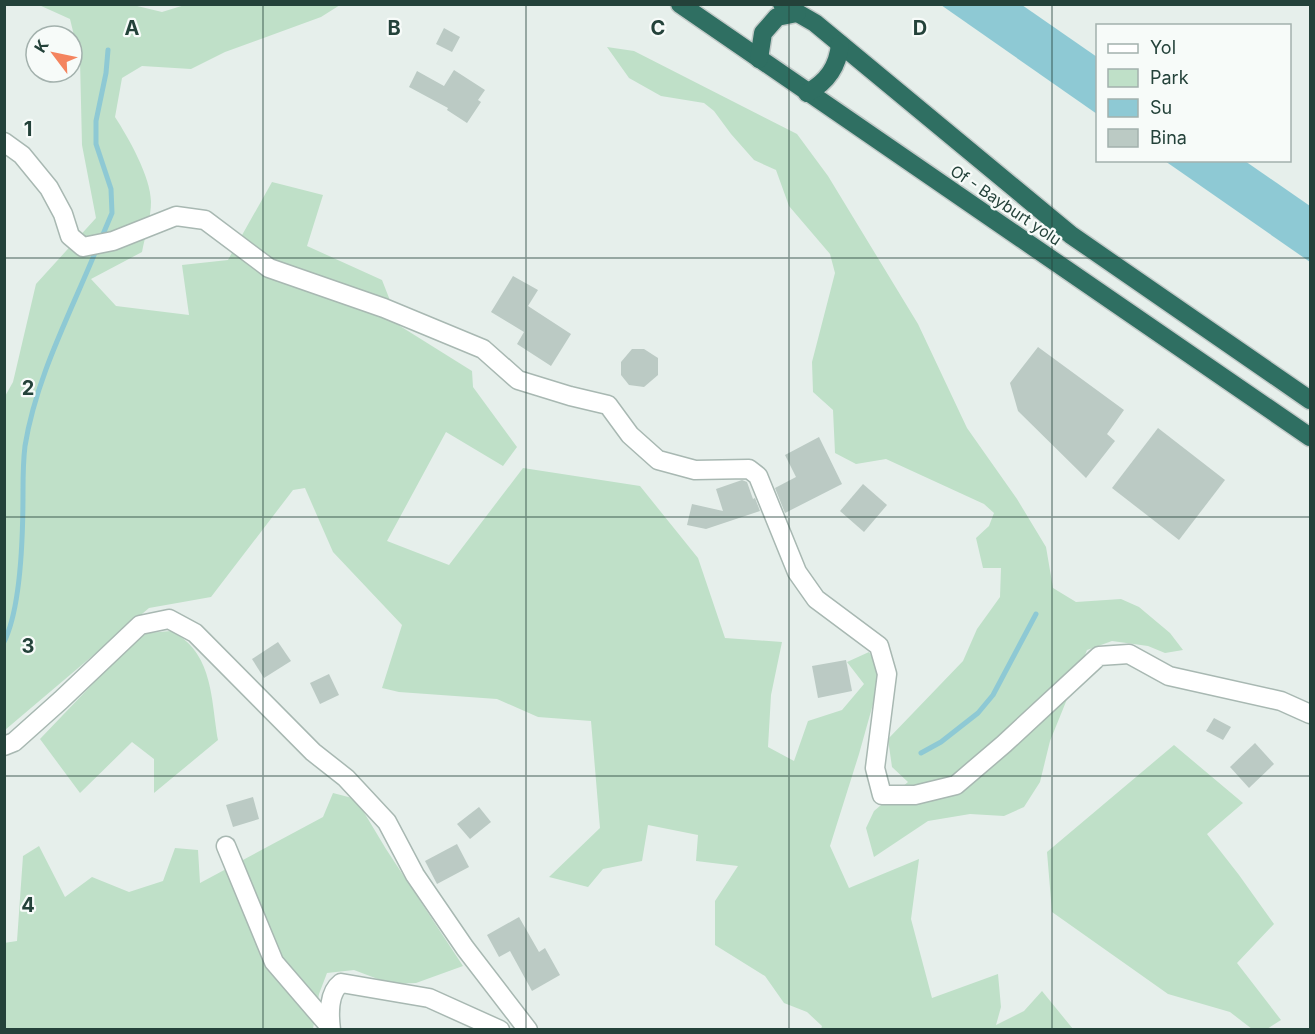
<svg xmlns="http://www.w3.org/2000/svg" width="1315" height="1034" viewBox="0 0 1315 1034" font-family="Inter,sans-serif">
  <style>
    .green { fill: #bfe0c8 }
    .water { fill: #8ec9d4 }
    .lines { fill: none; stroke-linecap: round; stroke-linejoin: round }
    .stream { stroke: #8ec9d4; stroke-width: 5 }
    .building { fill: #bbcac4 }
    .street-casing { stroke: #a8b8b2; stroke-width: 21 }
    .highway-casing { stroke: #c2cac8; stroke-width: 21 }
    .street { stroke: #fff; stroke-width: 18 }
    .highway { stroke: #2f6f62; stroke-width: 18 }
    .grid { fill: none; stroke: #24423a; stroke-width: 1.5; stroke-opacity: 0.55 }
    .labels { text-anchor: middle; stroke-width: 4.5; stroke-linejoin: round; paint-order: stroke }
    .street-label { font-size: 16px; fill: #24423a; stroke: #f7fbf9 }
    .grid-label { font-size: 20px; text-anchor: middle; font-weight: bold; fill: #24423a; stroke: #f7fbf9; stroke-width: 4.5; stroke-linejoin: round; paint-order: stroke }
  </style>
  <rect width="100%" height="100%" fill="#e6efeb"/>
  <g class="green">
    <path d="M188,4L340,5L321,17L225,52L191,69L142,66L122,78L115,117C128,137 151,177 151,202C151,218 145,236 142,252L91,279L116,306L189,315L182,265L228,260L272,182L323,195L307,246L382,280L400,326L472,371L473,387L517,447L503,466L446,432L387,541L449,565L523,468L640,486L698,558L725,638L782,642L771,695L768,747L794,761L808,721L842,710L864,684L847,662L869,652L882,672L859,754L830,846L849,888L919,859L911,919L932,998L998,974L1001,1007L996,1025L1024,1011L1042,991L1073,1029H821L822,1026L807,1012L784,1003L765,976L715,945V901L738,866L696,861L698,835L648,825L642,861L603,869L588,887L549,877L600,828L591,721L538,717L497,699L399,692L382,688L402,625L333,552L305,488L293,490L211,597L149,608L5,730L4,398L13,382L36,284L96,218L82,145L80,60L70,19L39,5H133L162,12Z"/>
    <polygon points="607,47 634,51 797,134 828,176 918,324 967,428 1017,499 1046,547 1053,588 1076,602 1121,599 1139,607 1170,633 1183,650 1165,653 1148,646 1112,641 1087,650 1050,741 1040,782 1024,807 1004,816 970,814 928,821 874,857 866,828 874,811 908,782 892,767 888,739 963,661 977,629 1000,597 1001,568 983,568 976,538 989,526 994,513 984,504 886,459 856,464 835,453 833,410 813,392 812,362 835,273 830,254 789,206 776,170 754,160 731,134 714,111 704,103 661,96 629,78"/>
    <path d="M171,631C213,652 211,698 218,740L154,793V759L132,742L80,793L40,739L127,648L147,633Z"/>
    <polygon points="1174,745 1243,803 1207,834 1239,875 1274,924 1237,963 1281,1020 1267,1029 1252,1029 1230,1012 1168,994 1052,912 1047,852"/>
    <polygon points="333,793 356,799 386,849 463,966 416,983 391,984 354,970 327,973 319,994 313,1029 5,1029 4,943 17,941 23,856 39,846 65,897 92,877 129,892 163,881 175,848 198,850 200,883 323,817"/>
  </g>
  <g class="water">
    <polygon points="941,5 1022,5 1097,57 1097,114"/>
    <polygon points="1165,161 1245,161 1310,206 1310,262"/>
  </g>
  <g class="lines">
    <g class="stream">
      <polyline points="101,239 112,213 111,189 96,144 96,121 106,73 108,50"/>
      <path d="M4,642C22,606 23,532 23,492C23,476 23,462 25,446C36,377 71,312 97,248"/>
      <polyline points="921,753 941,742 978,713 993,695 1036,614"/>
    </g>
  </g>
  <g class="building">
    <polygon points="444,28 460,37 452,52 436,44"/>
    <polygon points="454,70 485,90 478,100 481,102 467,123 447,110 448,108 409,87 417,71 444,86"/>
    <polygon points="513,276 538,290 528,306 571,334 551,366 517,344 524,332 491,312"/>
    <polygon points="1038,347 1124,410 1107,434 1115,441 1086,478 1018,411 1010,383"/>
    <polygon points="632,349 644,349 658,358 658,375 644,387 629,385 621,375 621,362"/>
    <polygon points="1158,428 1225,480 1179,540 1112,488"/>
    <polygon points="819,437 842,484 785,513 775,488 796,477 785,455"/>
    <polygon points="742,480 747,482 753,499 755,498 760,511 706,529 687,525 692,504 723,511 716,489"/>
    <polygon points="863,484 887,505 864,532 840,511"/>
    <polygon points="278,642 291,661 264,678 252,659"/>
    <polygon points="846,660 852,691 818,698 812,666"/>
    <polygon points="329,674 339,695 320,704 310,683"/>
    <polygon points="1214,718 1231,727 1223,740 1206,731"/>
    <polygon points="1255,743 1274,764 1249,788 1230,767"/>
    <polygon points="253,797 259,819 233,827 226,805"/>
    <polygon points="479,807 491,822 470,839 457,824"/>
    <polygon points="457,844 469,867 437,884 425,861"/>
    <polygon points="519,917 539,952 545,948 560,975 532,991 510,951 499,957 487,935"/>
  </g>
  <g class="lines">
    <g class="street-casing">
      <g id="street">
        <polyline points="4,142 22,155 49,188 63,214 70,236 83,247 113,241 176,216 205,220 269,268 384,308 483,349 518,380 570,396 608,405 630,435 658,460 695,470 749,469 758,476 797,572 816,599 879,646 887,674 875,768 882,795 915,795 956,785 1004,744 1099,656 1129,654 1169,676 1281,701 1310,714"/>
        <polyline points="4,746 14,742 61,700 140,625 169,619 195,633 313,752 346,778 387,822 415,875 465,948 528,1030"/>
        <polyline points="226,846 274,962 330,1027"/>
        <path d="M331,1030C329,1014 328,993 341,983L429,998L500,1030"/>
      </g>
    </g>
    <g class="highway-casing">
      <g id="highway">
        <polyline points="680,4 1310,437"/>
        <polyline points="782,4 815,23 1071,235 1310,400"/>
        <polyline points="759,59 763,33 777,17 797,13"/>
        <path d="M807,93C827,82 838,67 840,44"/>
      </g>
    </g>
    <use href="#street" class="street"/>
    <use href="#highway" class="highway"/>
  </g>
  <path class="grid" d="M263,4V1030M526,4V1030M789,4V1030M1052,4V1030M4,258H1310M4,517H1310M4,776H1310"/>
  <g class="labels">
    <g class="street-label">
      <text transform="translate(1006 205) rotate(34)" y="6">Of - Bayburt yolu</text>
    </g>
  </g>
  <g class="grid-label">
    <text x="132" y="35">A</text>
    <text x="394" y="35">B</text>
    <text x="658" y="35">C</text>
    <text x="920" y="35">D</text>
    <text x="28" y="136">1</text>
    <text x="28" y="395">2</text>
    <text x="28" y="653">3</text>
    <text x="28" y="912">4</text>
  </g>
  <rect width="1315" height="1034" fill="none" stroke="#24423a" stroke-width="12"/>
  <rect x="1096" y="24" width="195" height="138" fill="#f7fbf9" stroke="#a3b1ad" stroke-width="1.5"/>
  <rect x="1108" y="44" width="30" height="9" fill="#ffffff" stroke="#a3b1ad" stroke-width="1.5"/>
  <text x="1150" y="54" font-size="18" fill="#24423a">Yol</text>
  <rect x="1108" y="69" width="30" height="18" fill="#bfe0c8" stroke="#a3b1ad" stroke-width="1.5"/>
  <text x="1150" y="84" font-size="18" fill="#24423a">Park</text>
  <rect x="1108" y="99" width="30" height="18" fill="#8ec9d4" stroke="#a3b1ad" stroke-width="1.5"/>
  <text x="1150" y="114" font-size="18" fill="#24423a">Su</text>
  <rect x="1108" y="129" width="30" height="18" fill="#bbcac4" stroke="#a3b1ad" stroke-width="1.5"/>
  <text x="1150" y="144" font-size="18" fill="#24423a">Bina</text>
  <g transform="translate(54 54) rotate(302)"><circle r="28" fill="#f7fbf9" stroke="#a3b1ad" stroke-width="1.5"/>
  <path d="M0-4.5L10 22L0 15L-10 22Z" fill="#f4845f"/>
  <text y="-9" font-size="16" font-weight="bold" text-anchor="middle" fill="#24423a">K</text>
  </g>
</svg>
